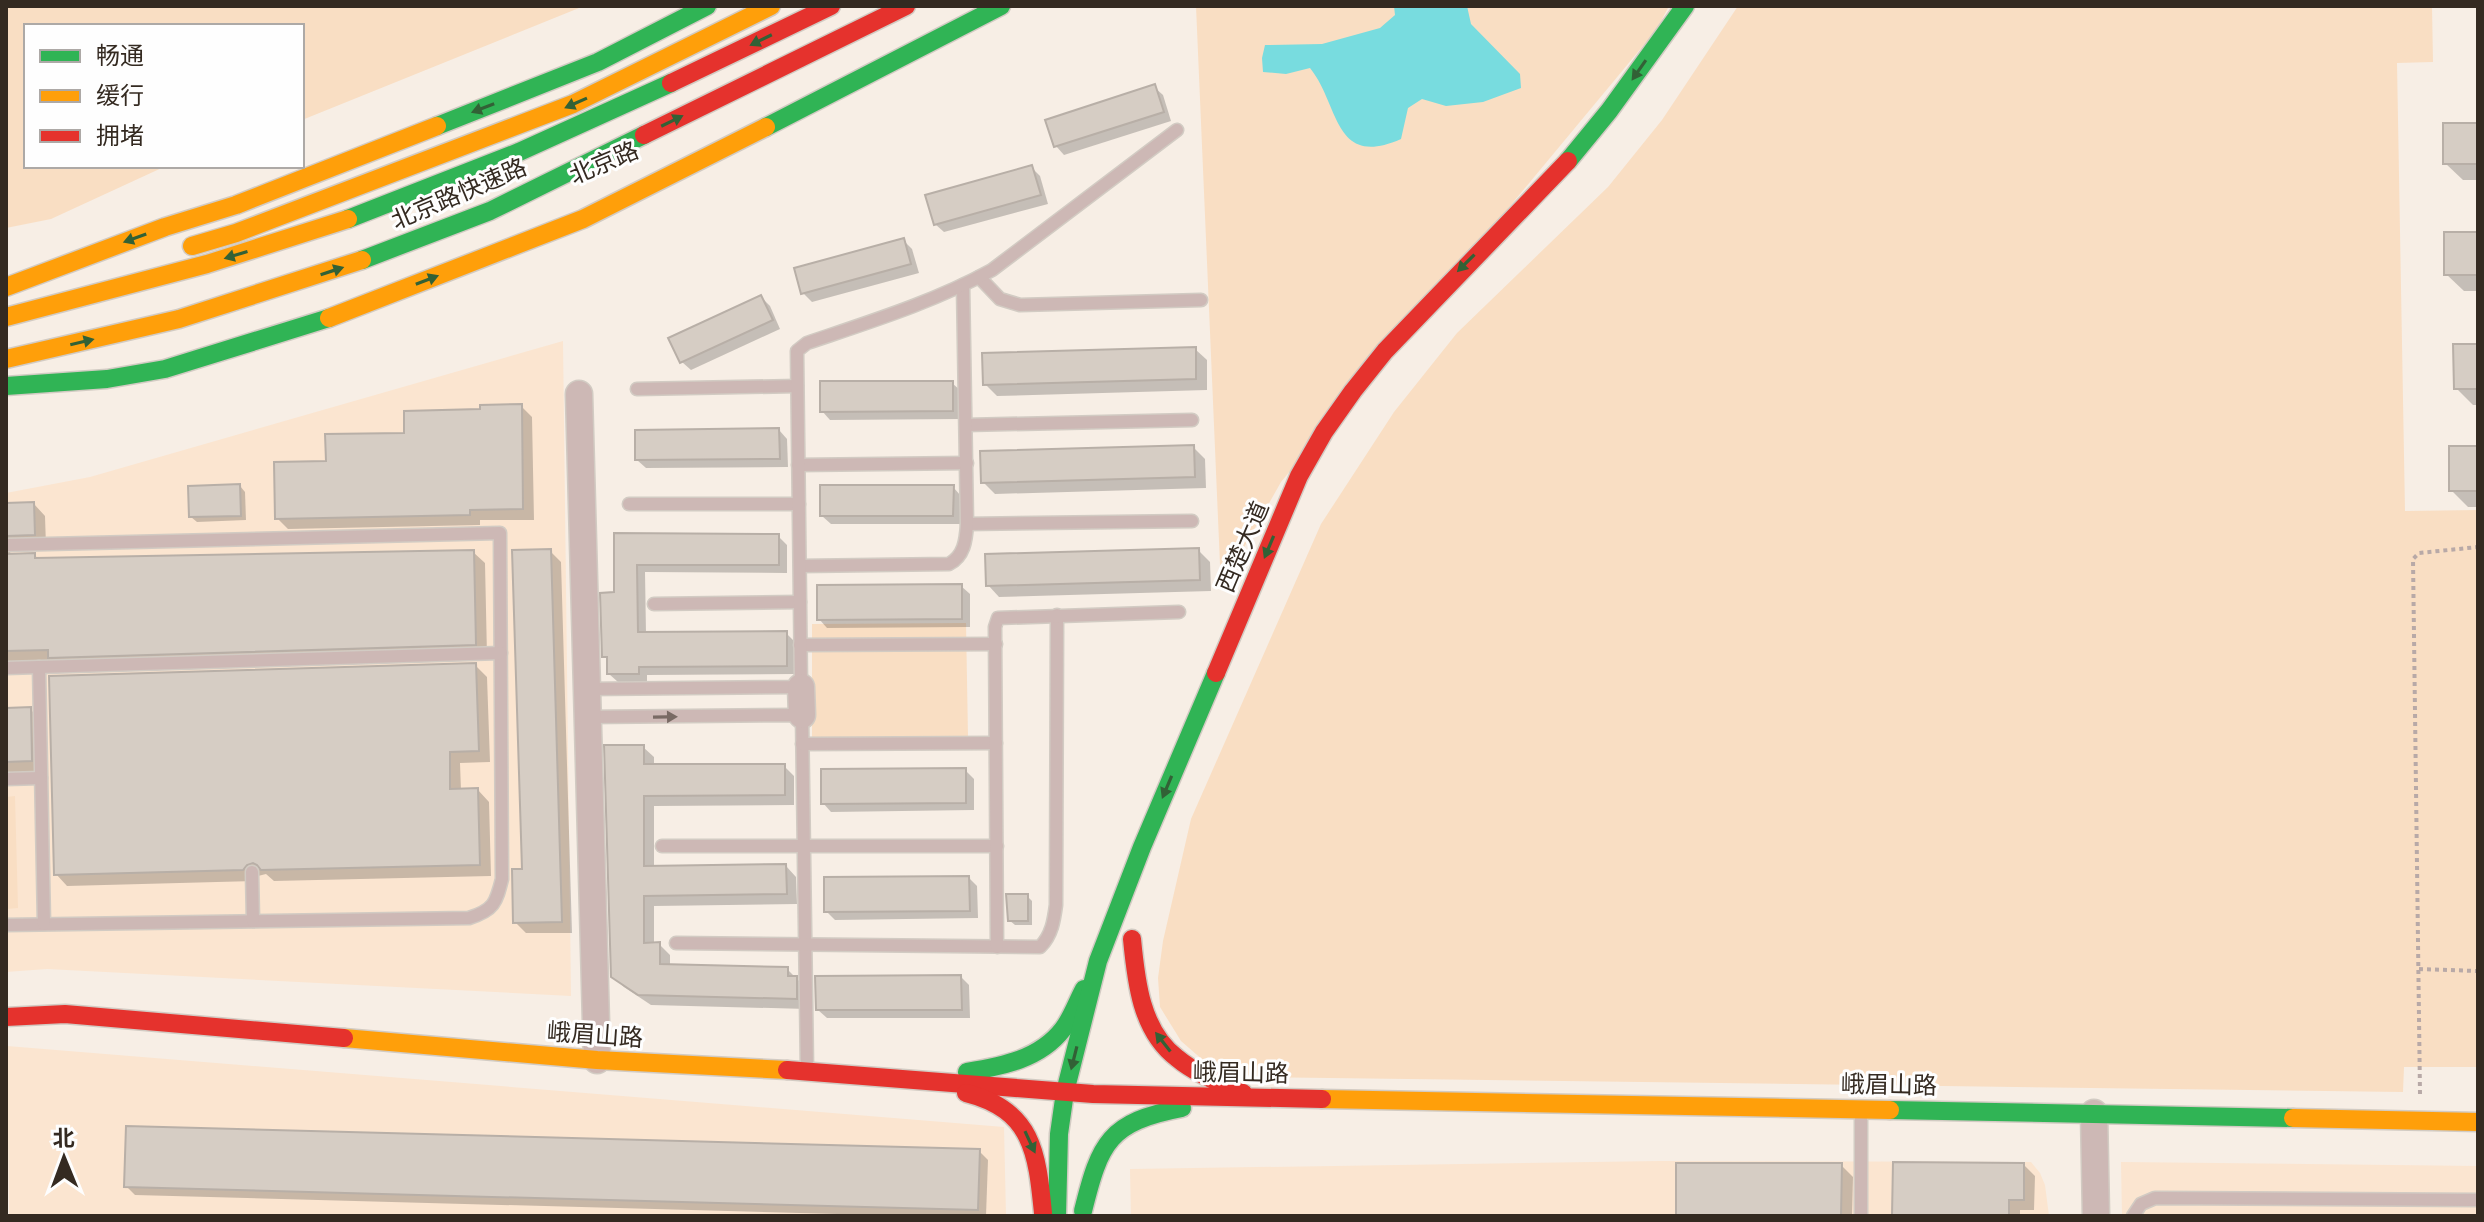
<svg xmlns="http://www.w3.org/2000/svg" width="2484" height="1222" viewBox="0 0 2484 1222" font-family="Mulish,'Noto Sans SC',sans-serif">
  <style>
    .built { fill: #fbe5d0 }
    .green { fill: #f9dec3 }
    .water { fill: #78dcdf }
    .shadow { fill: #0003 }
    .building { fill: #d6cdc4; stroke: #b8afa7; stroke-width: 2 }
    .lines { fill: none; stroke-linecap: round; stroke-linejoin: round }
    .lane-casing { stroke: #d2cbc3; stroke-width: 15 }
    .street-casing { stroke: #d2cbc3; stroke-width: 29 }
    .fast-casing { stroke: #d2cbc3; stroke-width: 21 }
    .slow-casing { stroke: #d2cbc3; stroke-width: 21 }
    .jam-casing { stroke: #d2cbc3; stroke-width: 21 }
    .path { stroke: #b8a9a7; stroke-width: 4; stroke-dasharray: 4 4; stroke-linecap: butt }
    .lane { stroke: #cdb8b5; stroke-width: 12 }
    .street { stroke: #cdb8b5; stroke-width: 26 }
    .fast { stroke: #30b455; stroke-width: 18 }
    .slow { stroke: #ff9f0a; stroke-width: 18 }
    .jam { stroke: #e5322d; stroke-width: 18 }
    .oneway { fill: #326136 }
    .oneway2 { fill: #796a64 }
    .labels { text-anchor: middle; stroke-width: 6; stroke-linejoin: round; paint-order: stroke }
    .street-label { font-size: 24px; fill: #342a21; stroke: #fefefe }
  </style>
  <rect width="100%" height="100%" fill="#f7eee5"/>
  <g class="built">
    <polygon points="563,341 571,996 47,969 6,972 6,493 90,477"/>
    <polygon points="7,1046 1004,1127 1006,1216 9,1216"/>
    <polygon points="1660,1161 2031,1162 2040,1173 2045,1185 2049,1216 1131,1216 1130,1169"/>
    <polygon points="2121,1162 2478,1166 2478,1216 2122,1216"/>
  </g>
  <g class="green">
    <polygon points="6,6 584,6 302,120 302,26 26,26 26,166 166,166 51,219 6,228"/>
    <polygon points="1196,6 1669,6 1657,29 1281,482 1221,588"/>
    <polygon points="1738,6 2432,6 2433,62 2397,63 2405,511 2478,510 2478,1067 2404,1067 2403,1092 1259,1077 1212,1068 1181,1041 1160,1007 1158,978 1163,941 1191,819 1321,524 1394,412 1457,333 1608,187 1662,120"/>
    <polygon points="966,623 968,737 812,738 812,624"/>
    <polygon points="15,796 18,908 6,909 6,797"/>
  </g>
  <path class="water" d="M1394,6H1467L1471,24L1520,74L1521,88L1483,102L1446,106L1422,99L1408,108L1401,139C1333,169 1340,105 1310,68L1286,74L1263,72L1262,58L1265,45L1322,44L1380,28L1395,15Z"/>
  <g class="shadow">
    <polygon points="1154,87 1163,95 1171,121 1064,155 1056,146"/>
    <polygon points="2478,125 2478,180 2463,180 2445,163"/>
    <polygon points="1032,168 1040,176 1048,204 944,232 935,224"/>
    <polygon points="2478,234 2478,291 2464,291 2446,274"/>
    <polygon points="903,240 912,249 919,273 812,302 803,293"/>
    <polygon points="761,297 770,306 780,329 691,370 682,362"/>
    <polygon points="2478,346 2478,405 2473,405 2456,388"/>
    <polygon points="1195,349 1207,360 1207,390 997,396 985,384"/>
    <polygon points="952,383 961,391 961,419 830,420 822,411"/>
    <polygon points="521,406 532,417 534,520 480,520 480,525 288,529 277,518 328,463 406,435 482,411"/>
    <polygon points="779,430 787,439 788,467 646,468 637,460"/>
    <polygon points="1193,447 1205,459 1206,488 995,494 983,482"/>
    <polygon points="2478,448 2478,507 2468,507 2451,490"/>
    <polygon points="240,486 245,492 246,520 197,522 191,517"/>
    <polygon points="953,487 961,496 961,524 831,524 822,516"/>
    <polygon points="34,504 45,516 46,546 12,549 9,555 34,555 39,559 473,552 485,563 487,656 6,662 6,505"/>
    <polygon points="616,535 778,536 787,545 787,573 645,572 646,634 786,633 795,642 795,674 647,675 647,682 618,682 609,674 609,661 604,656 616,594"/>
    <polygon points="1198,550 1210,562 1211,591 999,597 988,585"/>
    <polygon points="550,551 561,562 572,933 526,933 515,922 524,871"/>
    <polygon points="961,586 970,594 970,627 827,628 819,619"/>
    <polygon points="475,665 487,677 490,762 460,763 461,791 478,790 489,802 491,876 274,881 266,874 258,876 255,881 67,886 56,874"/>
    <polygon points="30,709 42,721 43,772 6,773 6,710"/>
    <polygon points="643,747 654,757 654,766 784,766 794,776 794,805 654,806 654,868 786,866 796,877 797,904 654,906 654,944 659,944 670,955 670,966 787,969 807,989 807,1009 651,1005 624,987 613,976"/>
    <polygon points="965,770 974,779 974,810 831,812 823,803"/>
    <polygon points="969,878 977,886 978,918 835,920 826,911"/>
    <polygon points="1027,896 1032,901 1032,925 1015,925 1009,920"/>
    <polygon points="961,977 969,985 970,1018 827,1018 818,1010"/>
    <polygon points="979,1151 988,1160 986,1216 911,1216 135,1195 126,1186"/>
    <polygon points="1841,1165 1853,1177 1852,1216 1678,1216"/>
    <polygon points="2024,1165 2035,1176 2034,1210 2020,1210 2020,1216 1894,1216"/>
  </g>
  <g class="building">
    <polygon points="1155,84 1164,112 1054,147 1045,120"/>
    <rect x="2443" y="123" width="35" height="41"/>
    <polygon points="1032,165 1041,195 934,225 925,195"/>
    <rect x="2444" y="232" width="34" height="43"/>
    <polygon points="904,238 911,264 801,294 794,268"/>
    <polygon points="761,295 773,320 680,363 668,338"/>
    <polygon points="2453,344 2478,344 2478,389 2454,389"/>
    <polygon points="1196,347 1196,379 983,385 982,353"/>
    <polygon points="820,381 953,381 953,411 820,412"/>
    <polygon points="522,404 523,509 470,510 470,515 275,519 274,462 326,461 325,434 404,433 404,411 480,409 480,405"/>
    <polygon points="779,428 780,459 635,460 635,430"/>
    <polygon points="1194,445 1195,477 981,483 980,451"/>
    <rect x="2449" y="446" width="29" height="45"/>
    <polygon points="240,484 241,516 189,517 188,486"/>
    <polygon points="820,485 954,485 953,516 820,516"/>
    <polygon points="34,502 35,535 6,536 6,503"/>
    <polygon points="614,533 779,534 779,565 637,565 638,632 787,631 787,666 639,667 639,674 607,674 607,657 602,657 600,593 614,592"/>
    <polygon points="1199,548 1200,580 986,586 985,554"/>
    <polygon points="551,549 562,922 513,923 512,869 522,869 512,550"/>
    <polygon points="474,550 476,645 48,658 48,650 6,651 6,554 35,553 35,558"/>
    <polygon points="962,584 962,619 817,620 817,585"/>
    <polygon points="476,663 479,751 450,752 450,789 478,788 480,865 261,870 257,865 253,863 247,865 243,870 54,875 49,676"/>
    <polygon points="31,707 32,761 6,762 6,708"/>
    <polygon points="604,745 644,745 644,764 785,764 785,795 644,796 644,866 786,864 787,894 644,896 644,943 660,942 660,964 788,967 788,976 797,976 797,999 638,995 611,977"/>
    <polygon points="966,768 966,803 821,804 821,769"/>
    <polygon points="969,876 970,911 824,912 824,877"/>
    <polygon points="1006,894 1028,894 1028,921 1008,921"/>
    <polygon points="961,975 962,1010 816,1010 815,976"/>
    <polygon points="126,1126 980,1149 978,1210 124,1187"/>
    <polygon points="1893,1162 2024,1163 2024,1200 2009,1200 2009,1216 1892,1216"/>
    <polygon points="1676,1163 1842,1163 1841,1216 1676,1216"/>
  </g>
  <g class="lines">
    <g class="lane-casing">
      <g id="lane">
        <polyline points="979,277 1000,299 1020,305 1201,300"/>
        <polyline points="637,389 797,386"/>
        <polyline points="966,425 1192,420"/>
        <polyline points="798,465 967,463"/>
        <polyline points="629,504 799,504"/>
        <polyline points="967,524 1192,521"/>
        <path d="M6,545L500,533L502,879C496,903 494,910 469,918L6,925"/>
        <path d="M800,566L949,564C964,556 966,541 967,524L963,285"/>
        <polyline points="654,604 800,602"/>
        <polyline points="800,645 996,644"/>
        <polyline points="39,667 44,924"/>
        <polyline points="6,668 501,653"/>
        <path d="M587,689L801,687L797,351L807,343C869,322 934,302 992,270L1177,130"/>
        <polyline points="587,717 802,715 807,1069"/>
        <polyline points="802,744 996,743"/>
        <polyline points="6,779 41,778"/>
        <polyline points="662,846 997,846"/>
        <polyline points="252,872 253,921"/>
        <path d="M676,943L1040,947C1052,935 1054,920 1056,905L1057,615"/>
        <polyline points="997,947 995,627 998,618 1179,612"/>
        <polyline points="1861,1216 1861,1112"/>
        <polyline points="2133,1216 2141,1204 2155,1198 2478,1200"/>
      </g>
    </g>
    <g class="street-casing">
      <g id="street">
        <polyline points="579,394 597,1060"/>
        <polyline points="801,687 802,715"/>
        <polyline points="2094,1113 2096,1216"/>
      </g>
    </g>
    <g class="fast-casing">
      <g id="fast">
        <polyline points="437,126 598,62 707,6"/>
        <polyline points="766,127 1001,6"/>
        <polyline points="1568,161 1609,111 1685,6"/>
        <polyline points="348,219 519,152 671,83"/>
        <polyline points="362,260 490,211 644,135"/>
        <polyline points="6,386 107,379 165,369 329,318"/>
        <path d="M967,1072C1003,1066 1040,1059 1063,1029C1072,1017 1077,1002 1084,989"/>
        <polyline points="1890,1110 2293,1118"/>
        <path d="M1083,1211C1100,1142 1109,1122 1182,1108"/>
        <polyline points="1057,1216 1059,1134 1065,1092 1098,961 1142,847 1216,673"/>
      </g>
    </g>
    <g class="slow-casing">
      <g id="slow">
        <polyline points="192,246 236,233 573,104 771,6"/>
        <polyline points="6,287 165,227 236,205 437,126"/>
        <polyline points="6,317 207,264 348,219"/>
        <polyline points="329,318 583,219 766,127"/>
        <polyline points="6,359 179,319 362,260"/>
        <polyline points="344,1038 597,1060 787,1070"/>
        <polyline points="1322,1099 1890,1110"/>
        <polyline points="2293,1118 2478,1122"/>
      </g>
    </g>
    <g class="jam-casing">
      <g id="jam">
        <polyline points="671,83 831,6"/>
        <polyline points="644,135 906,6"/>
        <polyline points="1216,673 1299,476 1324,432 1353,391 1385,351 1568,161"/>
        <path d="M1132,939C1136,981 1141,1031 1177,1058C1196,1074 1221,1083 1243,1093"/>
        <polyline points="6,1017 65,1014 344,1038"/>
        <polyline points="787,1070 1093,1094 1322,1099"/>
        <path d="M966,1093C1033,1110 1037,1153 1043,1213"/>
      </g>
    </g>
    <g class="path">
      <polyline points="2419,969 2478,971"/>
      <polyline points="2420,1094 2413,559 2419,553 2478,547"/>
    </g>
    <use href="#lane" class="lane"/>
    <use href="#street" class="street"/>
    <use href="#fast" class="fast"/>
    <use href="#slow" class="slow"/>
    <use href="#jam" class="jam"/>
  </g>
  <defs><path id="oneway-solid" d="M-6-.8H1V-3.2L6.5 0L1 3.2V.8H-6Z" transform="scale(2)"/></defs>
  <g class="oneway">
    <use href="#oneway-solid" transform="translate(761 40) rotate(154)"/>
    <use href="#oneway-solid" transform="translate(1639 70) rotate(125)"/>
    <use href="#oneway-solid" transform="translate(576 103) rotate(156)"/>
    <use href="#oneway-solid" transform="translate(483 108) rotate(159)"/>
    <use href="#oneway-solid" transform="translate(672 121) rotate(-26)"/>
    <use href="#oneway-solid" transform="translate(135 238) rotate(160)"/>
    <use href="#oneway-solid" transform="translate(236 255) rotate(163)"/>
    <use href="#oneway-solid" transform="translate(1466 263) rotate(135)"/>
    <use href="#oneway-solid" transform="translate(332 271) rotate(-18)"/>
    <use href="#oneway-solid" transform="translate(427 280) rotate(-21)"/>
    <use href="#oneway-solid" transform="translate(82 342) rotate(-13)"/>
    <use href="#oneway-solid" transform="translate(1269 547) rotate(113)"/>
    <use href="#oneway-solid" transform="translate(1167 787) rotate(113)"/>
    <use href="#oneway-solid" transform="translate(1163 1042) rotate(-128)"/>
    <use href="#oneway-solid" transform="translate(1074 1058) rotate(104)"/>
    <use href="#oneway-solid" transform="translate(1030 1142) rotate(65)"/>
  </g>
  <use class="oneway2" href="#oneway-solid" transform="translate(665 717) rotate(-1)"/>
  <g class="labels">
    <g class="street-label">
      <text transform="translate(604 163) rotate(-23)" y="8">北京路</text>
      <text transform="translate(459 194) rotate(-23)" y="8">北京路快速路</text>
      <text transform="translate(1243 547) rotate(-67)" y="8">西楚大道</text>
      <text transform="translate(595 1035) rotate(4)" y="8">峨眉山路</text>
      <text transform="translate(1241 1073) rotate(1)" y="8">峨眉山路</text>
      <text transform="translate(1889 1085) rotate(1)" y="8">峨眉山路</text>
    </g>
  </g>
  <rect width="2484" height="1222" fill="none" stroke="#342a21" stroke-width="16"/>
  <rect x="24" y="24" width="280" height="144" fill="#fefefe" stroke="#ada9a6" stroke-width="2"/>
  <rect x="40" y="50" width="40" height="12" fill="#30b455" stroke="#ada9a6" stroke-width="2"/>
  <text x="96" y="64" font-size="24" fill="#342a21">畅通</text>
  <rect x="40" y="90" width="40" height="12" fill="#ff9f0a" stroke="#ada9a6" stroke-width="2"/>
  <text x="96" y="104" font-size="24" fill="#342a21">缓行</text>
  <rect x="40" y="130" width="40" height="12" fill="#e5322d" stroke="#ada9a6" stroke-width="2"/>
  <text x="96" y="144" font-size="24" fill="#342a21">拥堵</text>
  <g transform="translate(64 1158) rotate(359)" stroke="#fefefe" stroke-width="6" paint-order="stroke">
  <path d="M0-6L14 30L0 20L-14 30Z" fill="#342a21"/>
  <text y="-12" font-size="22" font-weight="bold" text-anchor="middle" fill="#342a21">北</text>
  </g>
</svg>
